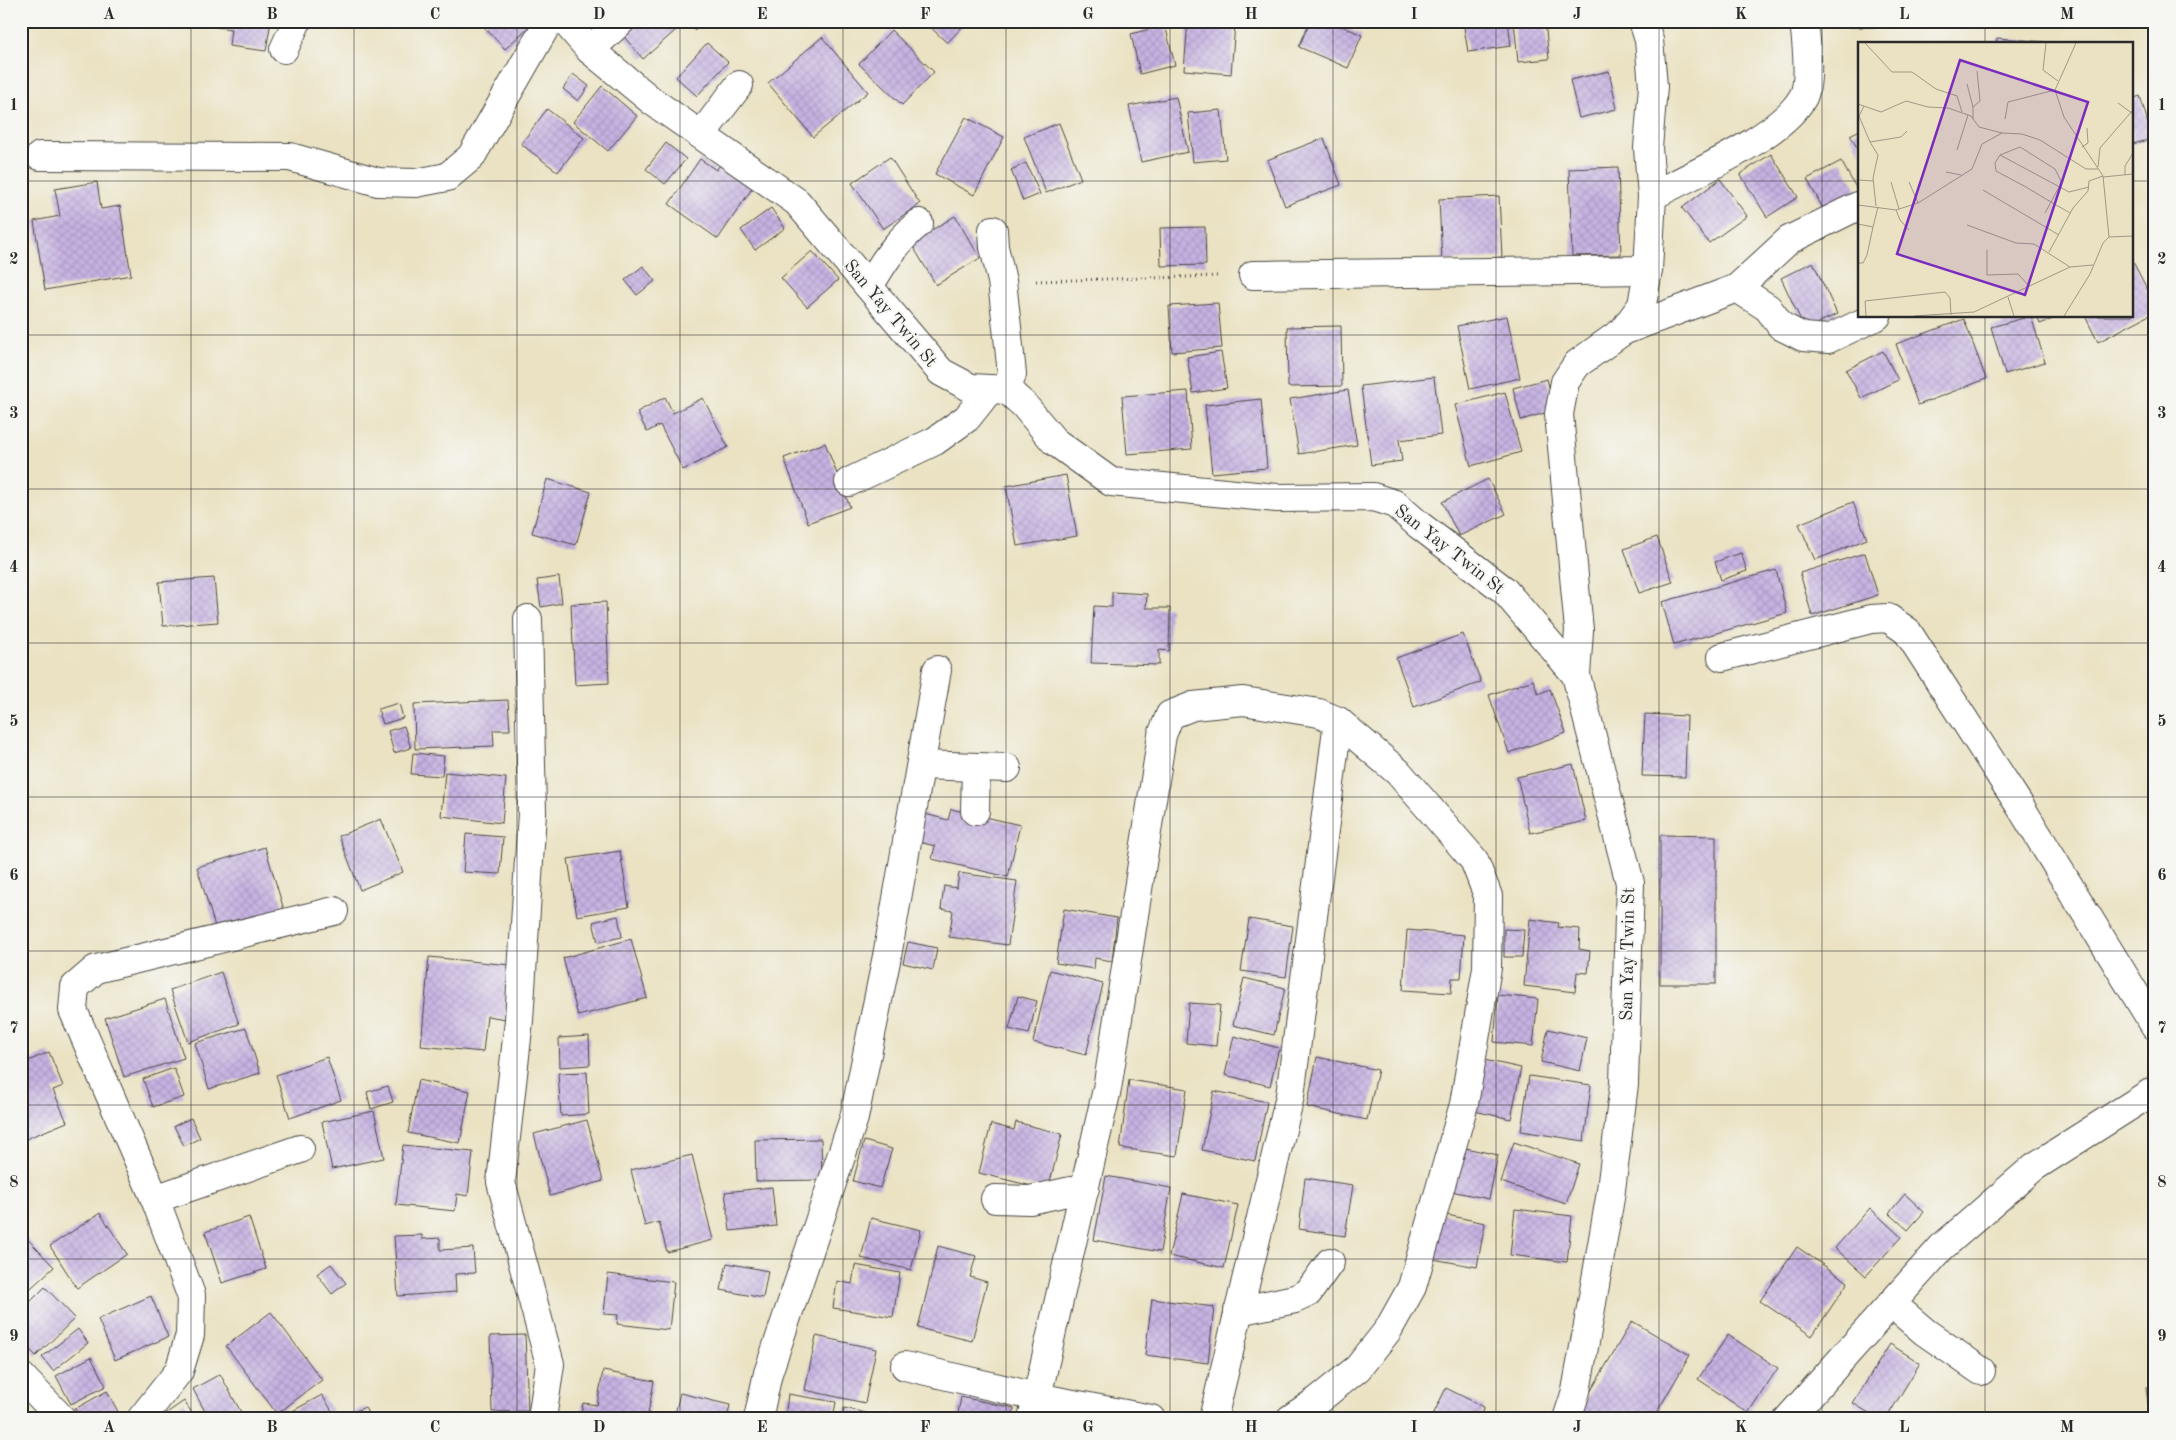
<svg xmlns="http://www.w3.org/2000/svg" width="2176" height="1440" viewBox="0 0 2176 1440" font-family="'Old Standard TT',serif">
  <style>
    .building { fill: url(#building-cross-hatch) }
    .lines { fill: none; stroke-linecap: round; stroke-linejoin: round }
    .minor-casing { stroke: #484642; stroke-width: 30 }
    .path { stroke: #484642; stroke-width: 3; stroke-dasharray: 1 4; stroke-linecap: butt }
    .minor { stroke: #fff; stroke-width: 28 }
    .grid { fill: none; stroke: #2b2b2b; stroke-width: 1; stroke-opacity: 0.55 }
    .labels { text-anchor: middle; stroke-width: 4; stroke-linejoin: round; paint-order: stroke }
    .street-label { font-size: 18px; fill: #2b2b2b; stroke: #f6f6f2 }
    .inset-road { fill: none; stroke: #9e9986; stroke-width: 1 }
    .view { fill: #7b2cbf; fill-opacity: 0.15; stroke: #7b2cbf; stroke-width: 2.5 }
    .inset-edge { fill: none; stroke: #2b2b2b; stroke-width: 2.5 }
    .neatline { fill: none; stroke: #2b2b2b; stroke-width: 2 }
    .grid-label { font-size: 16px; text-anchor: middle; font-weight: bold; fill: #2b2b2b }
  </style>
  <defs>
    <pattern id="building-cross-hatch" width="8" height="8" patternUnits="userSpaceOnUse" patternTransform="scale(1.25)"><rect width="8" height="8" fill="#c6b2e2"/><path d="M0 0l8 8M0 8l8-8" fill="none" stroke="#aa99c2"/></pattern>
  </defs>
  <rect width="100%" height="100%" fill="#f6f6f2"/>
  <filter id="ink" filterUnits="userSpaceOnUse"><feTurbulence type="fractalNoise" baseFrequency=".02" numOctaves="2"/><feDisplacementMap in="SourceGraphic" scale="10" xChannelSelector="R" yChannelSelector="G"/><feConvolveMatrix kernelMatrix="1 2 1 2 8 2 1 2 1" color-interpolation-filters="sRGB"/></filter>
  <filter id="wash" filterUnits="userSpaceOnUse"><feTurbulence type="fractalNoise" baseFrequency=".0096" numOctaves="4" result="noise"/><feDisplacementMap in="SourceGraphic" scale="20" xChannelSelector="R" yChannelSelector="G"/><feGaussianBlur stdDeviation="1.12" result="paint"/><feColorMatrix in="noise" values="0 0 0 0 0 0 0 0 0 0 0 0 0 0 0 0 0 1.4 0 .05"/><feComposite in="paint" operator="in"/></filter>
  <g filter="url(#wash)">
    <rect width="100%" height="100%" fill="#eae2c2"/>
    <g id="blocks">
      <g class="building">
        <polygon points="217,21 271,21 266,51 229,46 231,29 216,27"/>
        <polygon points="488,21 535,21 505,49 483,26"/>
        <polygon points="632,21 683,21 684,23 643,59 620,32"/>
        <polygon points="688,21 706,21 694,30"/>
        <polygon points="924,21 968,21 947,43"/>
        <polygon points="1188,21 1235,24 1231,74 1184,70"/>
        <polygon points="1310,21 1330,21 1362,35 1348,68 1299,47"/>
        <polygon points="1463,21 1508,21 1511,46 1468,52"/>
        <polygon points="1514,21 1545,21 1549,59 1518,62"/>
        <rect x="1834" y="21" width="54" height="6"/>
        <polygon points="1165,25 1175,65 1140,74 1131,34"/>
        <polygon points="891,30 934,72 902,105 859,64"/>
        <polygon points="822,37 868,92 813,137 768,83"/>
        <polygon points="1997,38 2044,42 2044,44 1996,44"/>
        <polygon points="707,43 728,62 697,96 676,77"/>
        <polygon points="1609,71 1617,109 1579,118 1570,80"/>
        <polygon points="573,74 589,86 578,101 563,89"/>
        <polygon points="602,86 637,116 608,151 573,122"/>
        <polygon points="2140,96 2153,139 2132,144 2132,99"/>
        <polygon points="1176,97 1188,152 1141,162 1129,106"/>
        <polygon points="547,109 584,138 558,172 521,144"/>
        <polygon points="1221,110 1226,159 1193,162 1188,113"/>
        <polygon points="966,117 1004,137 974,195 935,174"/>
        <polygon points="1059,123 1081,179 1046,193 1024,137"/>
        <polygon points="1860,130 1860,153 1850,135"/>
        <polygon points="1324,138 1341,185 1285,206 1267,160"/>
        <polygon points="666,143 686,159 665,184 646,169"/>
        <polygon points="1771,154 1798,197 1767,217 1740,174"/>
        <polygon points="890,157 920,204 883,229 852,183"/>
        <polygon points="700,159 716,170 721,164 753,187 718,239 669,204"/>
        <polygon points="1841,161 1859,193 1825,212 1807,179"/>
        <polygon points="1026,163 1040,194 1023,201 1011,170"/>
        <polygon points="1618,167 1621,255 1572,256 1569,169"/>
        <polygon points="1720,179 1747,216 1709,243 1682,208"/>
        <polygon points="97,182 101,209 120,206 131,275 45,290 34,221 60,216 55,189"/>
        <polygon points="1499,196 1502,257 1442,261 1439,199"/>
        <polygon points="771,208 785,228 755,250 741,230"/>
        <polygon points="955,216 980,258 936,285 911,243"/>
        <polygon points="1205,227 1206,265 1161,266 1160,228"/>
        <polygon points="812,251 838,280 807,307 781,278"/>
        <polygon points="2132,260 2155,304 2155,312 2098,342 2085,316 2132,316"/>
        <polygon points="1813,262 1837,314 1805,329 1781,278"/>
        <polygon points="643,266 655,281 637,295 625,280"/>
        <polygon points="1218,303 1222,348 1172,352 1169,306"/>
        <polygon points="1507,316 1520,378 1470,389 1457,326"/>
        <polygon points="2031,316 2045,362 2005,374 1991,327"/>
        <polygon points="2037,316 2060,316 2040,324"/>
        <polygon points="1964,319 1986,379 1918,405 1896,344"/>
        <polygon points="1341,326 1342,386 1288,387 1287,327"/>
        <polygon points="1883,351 1898,380 1861,398 1846,370"/>
        <polygon points="1221,352 1227,388 1193,393 1187,357"/>
        <polygon points="1434,377 1441,435 1399,440 1402,461 1371,465 1361,386"/>
        <polygon points="1547,379 1555,410 1521,420 1513,388"/>
        <polygon points="1348,390 1357,445 1299,454 1290,399"/>
        <polygon points="1188,391 1192,449 1127,454 1122,396"/>
        <polygon points="1505,392 1521,452 1471,466 1455,405"/>
        <polygon points="665,397 673,413 703,398 728,447 683,470 660,425 647,432 637,412"/>
        <polygon points="1261,399 1267,468 1212,473 1205,405"/>
        <polygon points="825,443 850,507 808,523 784,458"/>
        <polygon points="1066,475 1077,536 1017,546 1006,486"/>
        <polygon points="547,479 591,492 576,545 532,533"/>
        <polygon points="1488,479 1506,514 1459,536 1442,502"/>
        <polygon points="1853,502 1867,539 1815,560 1799,524"/>
        <polygon points="1657,537 1673,582 1639,593 1624,549"/>
        <polygon points="1741,553 1747,571 1721,580 1715,562"/>
        <polygon points="1865,553 1878,595 1812,616 1800,573"/>
        <polygon points="1776,570 1787,613 1674,645 1662,602"/>
        <polygon points="559,577 562,603 541,607 537,580"/>
        <polygon points="214,578 218,622 163,626 159,582"/>
        <polygon points="1112,592 1147,594 1146,608 1170,608 1169,651 1159,650 1159,665 1091,663 1094,606 1112,607"/>
        <polygon points="606,602 609,683 575,685 571,604"/>
        <polygon points="1463,634 1481,682 1414,707 1396,658"/>
        <polygon points="1533,680 1538,694 1550,689 1566,733 1509,753 1489,695"/>
        <polygon points="508,700 510,730 493,730 494,746 415,749 414,704"/>
        <polygon points="399,703 403,718 383,724 378,709"/>
        <polygon points="1645,714 1687,716 1685,777 1642,776"/>
        <polygon points="404,726 411,748 394,753 388,731"/>
        <polygon points="413,753 444,756 442,776 411,774"/>
        <polygon points="1573,764 1586,821 1530,833 1517,777"/>
        <polygon points="445,772 506,778 502,823 441,816"/>
        <polygon points="951,809 1020,825 1008,877 932,859 935,846 915,841 921,813 948,820"/>
        <polygon points="381,819 403,872 360,890 339,836"/>
        <polygon points="466,834 503,837 500,874 463,872"/>
        <polygon points="1660,835 1716,836 1716,984 1660,984"/>
        <polygon points="265,847 284,910 216,930 197,867"/>
        <polygon points="620,851 629,907 577,916 568,859"/>
        <polygon points="959,873 1017,881 1008,945 949,937 953,911 941,909 944,886 957,888"/>
        <polygon points="1064,909 1117,918 1112,961 1095,958 1094,969 1056,963"/>
        <polygon points="618,916 622,937 598,942 593,922"/>
        <polygon points="1249,919 1293,926 1286,977 1241,971"/>
        <polygon points="1530,919 1559,923 1558,927 1580,929 1579,949 1590,951 1588,973 1577,972 1575,992 1524,986"/>
        <polygon points="1504,929 1524,930 1522,957 1504,957"/>
        <polygon points="1407,930 1464,935 1461,978 1452,978 1451,993 1403,990"/>
        <polygon points="631,939 647,998 578,1016 563,958"/>
        <polygon points="908,942 937,948 933,970 903,963"/>
        <polygon points="429,957 510,965 506,1019 487,1016 483,1052 421,1046"/>
        <polygon points="1050,970 1103,984 1086,1055 1033,1042"/>
        <polygon points="221,972 239,1024 188,1042 170,990"/>
        <polygon points="1244,978 1285,988 1274,1035 1233,1025"/>
        <polygon points="1498,995 1538,999 1533,1046 1494,1042"/>
        <polygon points="1018,996 1037,1001 1029,1034 1009,1029"/>
        <polygon points="165,999 184,1058 124,1077 105,1018"/>
        <polygon points="1189,1003 1220,1005 1216,1046 1186,1043"/>
        <polygon points="246,1028 260,1073 209,1089 195,1043"/>
        <polygon points="1548,1029 1587,1038 1580,1071 1541,1062"/>
        <polygon points="589,1036 590,1065 560,1067 559,1038"/>
        <polygon points="1234,1036 1279,1048 1270,1086 1225,1075"/>
        <polygon points="49,1052 63,1086 53,1090 67,1122 21,1141 21,1064"/>
        <polygon points="327,1057 341,1100 290,1118 276,1075"/>
        <polygon points="1317,1057 1378,1070 1367,1120 1307,1107"/>
        <polygon points="1484,1060 1521,1068 1511,1119 1474,1111"/>
        <polygon points="174,1068 184,1097 153,1107 143,1079"/>
        <polygon points="587,1072 589,1114 561,1116 558,1073"/>
        <polygon points="1529,1076 1591,1085 1584,1141 1521,1131"/>
        <polygon points="418,1080 470,1091 460,1143 408,1133"/>
        <polygon points="1129,1080 1187,1089 1177,1156 1120,1148"/>
        <polygon points="388,1086 393,1102 371,1109 367,1092"/>
        <polygon points="1214,1091 1267,1102 1255,1161 1202,1150"/>
        <polygon points="374,1111 384,1158 332,1169 322,1122"/>
        <polygon points="191,1118 200,1138 184,1146 174,1126"/>
        <polygon points="587,1120 603,1181 550,1196 534,1134"/>
        <polygon points="1016,1122 1062,1134 1048,1190 979,1173 991,1124 1014,1130"/>
        <polygon points="821,1139 822,1180 756,1181 755,1140"/>
        <polygon points="864,1141 892,1149 880,1188 853,1181"/>
        <polygon points="1514,1142 1579,1164 1566,1204 1501,1182"/>
        <polygon points="403,1145 473,1152 468,1196 457,1194 455,1211 396,1205"/>
        <polygon points="1461,1147 1498,1155 1489,1199 1451,1191"/>
        <polygon points="692,1155 713,1240 667,1252 659,1222 645,1226 631,1170"/>
        <polygon points="1106,1176 1171,1188 1160,1252 1094,1240"/>
        <polygon points="1305,1178 1353,1185 1345,1236 1299,1229"/>
        <polygon points="772,1187 776,1226 730,1231 725,1192"/>
        <polygon points="1183,1194 1238,1205 1224,1268 1169,1256"/>
        <polygon points="1905,1194 1924,1212 1908,1230 1889,1213"/>
        <polygon points="1870,1208 1901,1237 1866,1276 1835,1248"/>
        <polygon points="1515,1209 1572,1216 1567,1262 1510,1255"/>
        <polygon points="100,1213 127,1254 77,1288 50,1246"/>
        <polygon points="1442,1214 1485,1223 1477,1267 1433,1259"/>
        <polygon points="249,1217 266,1269 222,1283 205,1232"/>
        <polygon points="871,1218 921,1230 911,1270 861,1258"/>
        <polygon points="21,1232 54,1267 21,1297"/>
        <polygon points="422,1235 422,1239 440,1238 440,1250 473,1248 475,1273 455,1274 456,1292 398,1296 394,1236"/>
        <polygon points="938,1246 976,1256 970,1277 987,1282 972,1341 918,1328"/>
        <polygon points="1797,1247 1848,1282 1812,1336 1760,1301"/>
        <polygon points="727,1263 768,1271 763,1298 721,1290"/>
        <polygon points="331,1264 346,1283 332,1294 317,1274"/>
        <polygon points="855,1265 900,1273 893,1317 833,1308 837,1281 852,1284"/>
        <polygon points="608,1274 674,1282 669,1330 617,1324 618,1315 604,1314"/>
        <polygon points="45,1287 75,1318 36,1356 21,1340 21,1311"/>
        <polygon points="151,1296 168,1337 115,1360 98,1319"/>
        <polygon points="1152,1299 1214,1307 1208,1363 1145,1355"/>
        <polygon points="271,1312 322,1380 277,1414 226,1346"/>
        <polygon points="1632,1321 1690,1355 1653,1419 1591,1419 1579,1411"/>
        <polygon points="78,1329 88,1343 53,1371 42,1357"/>
        <polygon points="525,1335 528,1411 492,1412 490,1336"/>
        <polygon points="1728,1335 1778,1368 1748,1413 1698,1379"/>
        <polygon points="816,1336 876,1349 865,1403 805,1390"/>
        <polygon points="1890,1344 1920,1363 1886,1419 1878,1419 1853,1403"/>
        <polygon points="91,1357 106,1386 71,1404 56,1376"/>
        <polygon points="603,1371 654,1381 647,1419 580,1419 583,1403 597,1405"/>
        <polygon points="220,1374 242,1414 234,1419 209,1419 193,1389"/>
        <polygon points="2155,1385 2155,1419 2150,1419 2146,1387"/>
        <polygon points="1446,1388 1484,1407 1479,1419 1431,1419"/>
        <polygon points="107,1391 122,1419 80,1419 75,1409"/>
        <polygon points="680,1393 730,1405 727,1419 674,1419"/>
        <polygon points="788,1394 836,1402 833,1419 785,1419"/>
        <polygon points="322,1395 332,1411 318,1419 290,1419 287,1414"/>
        <polygon points="961,1397 1014,1408 1012,1419 957,1419"/>
        <polygon points="184,1401 196,1419 158,1419"/>
        <polygon points="365,1407 370,1419 337,1419"/>
        <polygon points="844,1408 866,1413 864,1419 842,1419"/>
        <polygon points="1672,1412 1680,1419 1667,1419"/>
        <polygon points="899,1413 916,1418 915,1419 898,1419"/>
      </g>
    </g>
  </g>
  <g filter="url(#ink)">
    <use href="#blocks" fill-opacity="0" stroke="#484642" stroke-width="1"/>
    <g class="lines">
      <g class="minor-casing">
        <g id="minor">
          <polyline points="565,21 590,50 652,101 797,202 941,372 971,388 1007,390 1024,405 1054,441 1111,482 1277,498 1373,497 1395,504 1419,525 1504,590 1576,675 1630,883 1624,1084 1610,1198 1590,1314 1576,1391 1567,1419"/>
          <polyline points="284,49 297,21"/>
          <polyline points="590,50 621,21"/>
          <polyline points="701,135 739,85"/>
          <polyline points="40,156 290,157 378,182 416,183 447,177 471,157 549,21"/>
          <path d="M1652,196C1693,174 1781,137 1803,97C1811,82 1806,38 1804,21"/>
          <polyline points="993,230 994,247 1002,281 1012,374 1007,390"/>
          <polyline points="1253,275 1648,270"/>
          <path d="M869,287C883,262 897,241 919,223"/>
          <polyline points="1737,288 1789,240 1860,205"/>
          <polyline points="1623,331 1737,288 1768,308 1781,326 1803,337 1828,339 1877,316"/>
          <polyline points="849,482 935,441 967,418 990,389"/>
          <polyline points="528,619 532,813 519,1020 501,1182 550,1364 542,1419"/>
          <polyline points="1722,657 1871,619 1888,618 1907,631 2020,806 2155,1026"/>
          <polyline points="1576,675 1579,630 1559,414 1565,382 1577,364 1623,331 1642,305 1648,270 1652,196 1648,148 1653,86 1649,40 1643,21"/>
          <polyline points="921,765 1007,768"/>
          <polyline points="975,811 976,767"/>
          <polyline points="155,1199 300,1149"/>
          <polyline points="995,1199 1030,1200 1085,1188"/>
          <polyline points="1892,1304 1925,1332 1981,1371"/>
          <polyline points="1238,1311 1295,1299 1308,1293 1330,1262"/>
          <polyline points="905,1366 1037,1397 1151,1419"/>
          <polyline points="21,1376 62,1419"/>
          <polyline points="141,1419 179,1371 190,1335 191,1295 155,1199 73,1010 75,987 96,969 334,911"/>
          <polyline points="758,1419 768,1373 854,1118 887,956 937,670"/>
          <polyline points="1032,1419 1107,1089 1162,735 1170,715 1193,706 1243,701 1319,713 1338,721 1398,772 1474,860 1488,896 1487,968 1464,1104 1412,1287 1388,1330 1358,1368 1318,1400 1290,1419"/>
          <polyline points="1213,1419 1290,1096 1338,721"/>
          <polyline points="1788,1419 1942,1247 2034,1167 2155,1090"/>
        </g>
      </g>
      <polyline class="path" points="1036,281 1220,276"/>
      <use href="#minor" class="minor"/>
    </g>
  </g>
  <path class="grid" d="M191,21V1419M354,21V1419M517,21V1419M680,21V1419M843,21V1419M1006,21V1419M1170,21V1419M1333,21V1419M1496,21V1419M1659,21V1419M1822,21V1419M1985,21V44M21,181H1860M2132,181H2155M1985,316V1419M21,335H2155M21,489H2155M21,643H2155M21,797H2155M21,951H2155M21,1105H2155M21,1259H2155"/>
  <g class="labels">
    <g class="street-label">
      <text transform="translate(891 313) rotate(50)" y="6">San Yay Twin St</text>
      <text transform="translate(1450 549) rotate(38)" y="6">San Yay Twin St</text>
      <text transform="translate(1627 954) rotate(-89)" y="6">San Yay Twin St</text>
    </g>
  </g>
  <g transform="translate(1858 42)">
    <rect width="275" height="275" fill="#eae2c2"/>
    <path class="inset-road" d="M7,1L34,30H54L78,47L99,54L104,70M188,1L185,28L200,39M218,1L197,48L206,75L245,134L251,195M109,42L115,65M260,61L275,72M0,62L23,70L48,59L70,65L90,66L113,74L121,85L144,91M6,64L1,74L12,100M115,77V65L122,59L119,29M147,77L150,60L197,48M224,105L230,101L229,86M99,108L110,73M142,113L211,150L231,145M240,125L242,106L275,68M88,130L103,133M267,133V124L275,111M245,135L275,132M0,138L15,139M33,140L41,167M51,140L60,161M125,148L201,193M0,163L38,168L60,161L114,127L124,102L144,91L164,92L182,98L228,127H240M18,164L15,136L20,113L12,100L43,95L49,89M38,168L42,178L51,188M187,171L193,160L201,145L203,139L197,127L162,105L142,113L137,121L138,129L168,145L193,160L212,171M0,182L15,185L20,165M109,183L158,201L176,202L212,225M275,199V220M129,208V233L160,232L172,245M191,210L215,166L230,149L231,139L245,134M0,221H5L9,213L15,185M150,255L156,274M8,274L7,259L87,250L92,256L93,273M56,274L116,270L212,225L235,223M206,274L232,232L245,201L251,195L275,194"/>
    <path class="view" d="M102,18L230,60L167,253L39,212Z"/>
    <rect width="275" height="275" class="inset-edge"/>
  </g>
  <rect width="2176" height="1440" fill="none" stroke="#f6f6f2" stroke-width="55"/>
  <rect x="28" y="28" width="2120" height="1384" class="neatline"/>
  <g class="grid-label">
    <text x="109" y="19">A</text>
    <text x="272" y="19">B</text>
    <text x="435" y="19">C</text>
    <text x="599" y="19">D</text>
    <text x="762" y="19">E</text>
    <text x="925" y="19">F</text>
    <text x="1088" y="19">G</text>
    <text x="1251" y="19">H</text>
    <text x="1414" y="19">I</text>
    <text x="1577" y="19">J</text>
    <text x="1741" y="19">K</text>
    <text x="1904" y="19">L</text>
    <text x="2067" y="19">M</text>
    <text x="14" y="110">1</text>
    <text x="2162" y="110">1</text>
    <text x="14" y="264">2</text>
    <text x="2162" y="264">2</text>
    <text x="14" y="418">3</text>
    <text x="2162" y="418">3</text>
    <text x="14" y="572">4</text>
    <text x="2162" y="572">4</text>
    <text x="14" y="726">5</text>
    <text x="2162" y="726">5</text>
    <text x="14" y="880">6</text>
    <text x="2162" y="880">6</text>
    <text x="14" y="1033">7</text>
    <text x="2162" y="1033">7</text>
    <text x="14" y="1187">8</text>
    <text x="2162" y="1187">8</text>
    <text x="14" y="1341">9</text>
    <text x="2162" y="1341">9</text>
    <text x="109" y="1432">A</text>
    <text x="272" y="1432">B</text>
    <text x="435" y="1432">C</text>
    <text x="599" y="1432">D</text>
    <text x="762" y="1432">E</text>
    <text x="925" y="1432">F</text>
    <text x="1088" y="1432">G</text>
    <text x="1251" y="1432">H</text>
    <text x="1414" y="1432">I</text>
    <text x="1577" y="1432">J</text>
    <text x="1741" y="1432">K</text>
    <text x="1904" y="1432">L</text>
    <text x="2067" y="1432">M</text>
  </g>
</svg>
